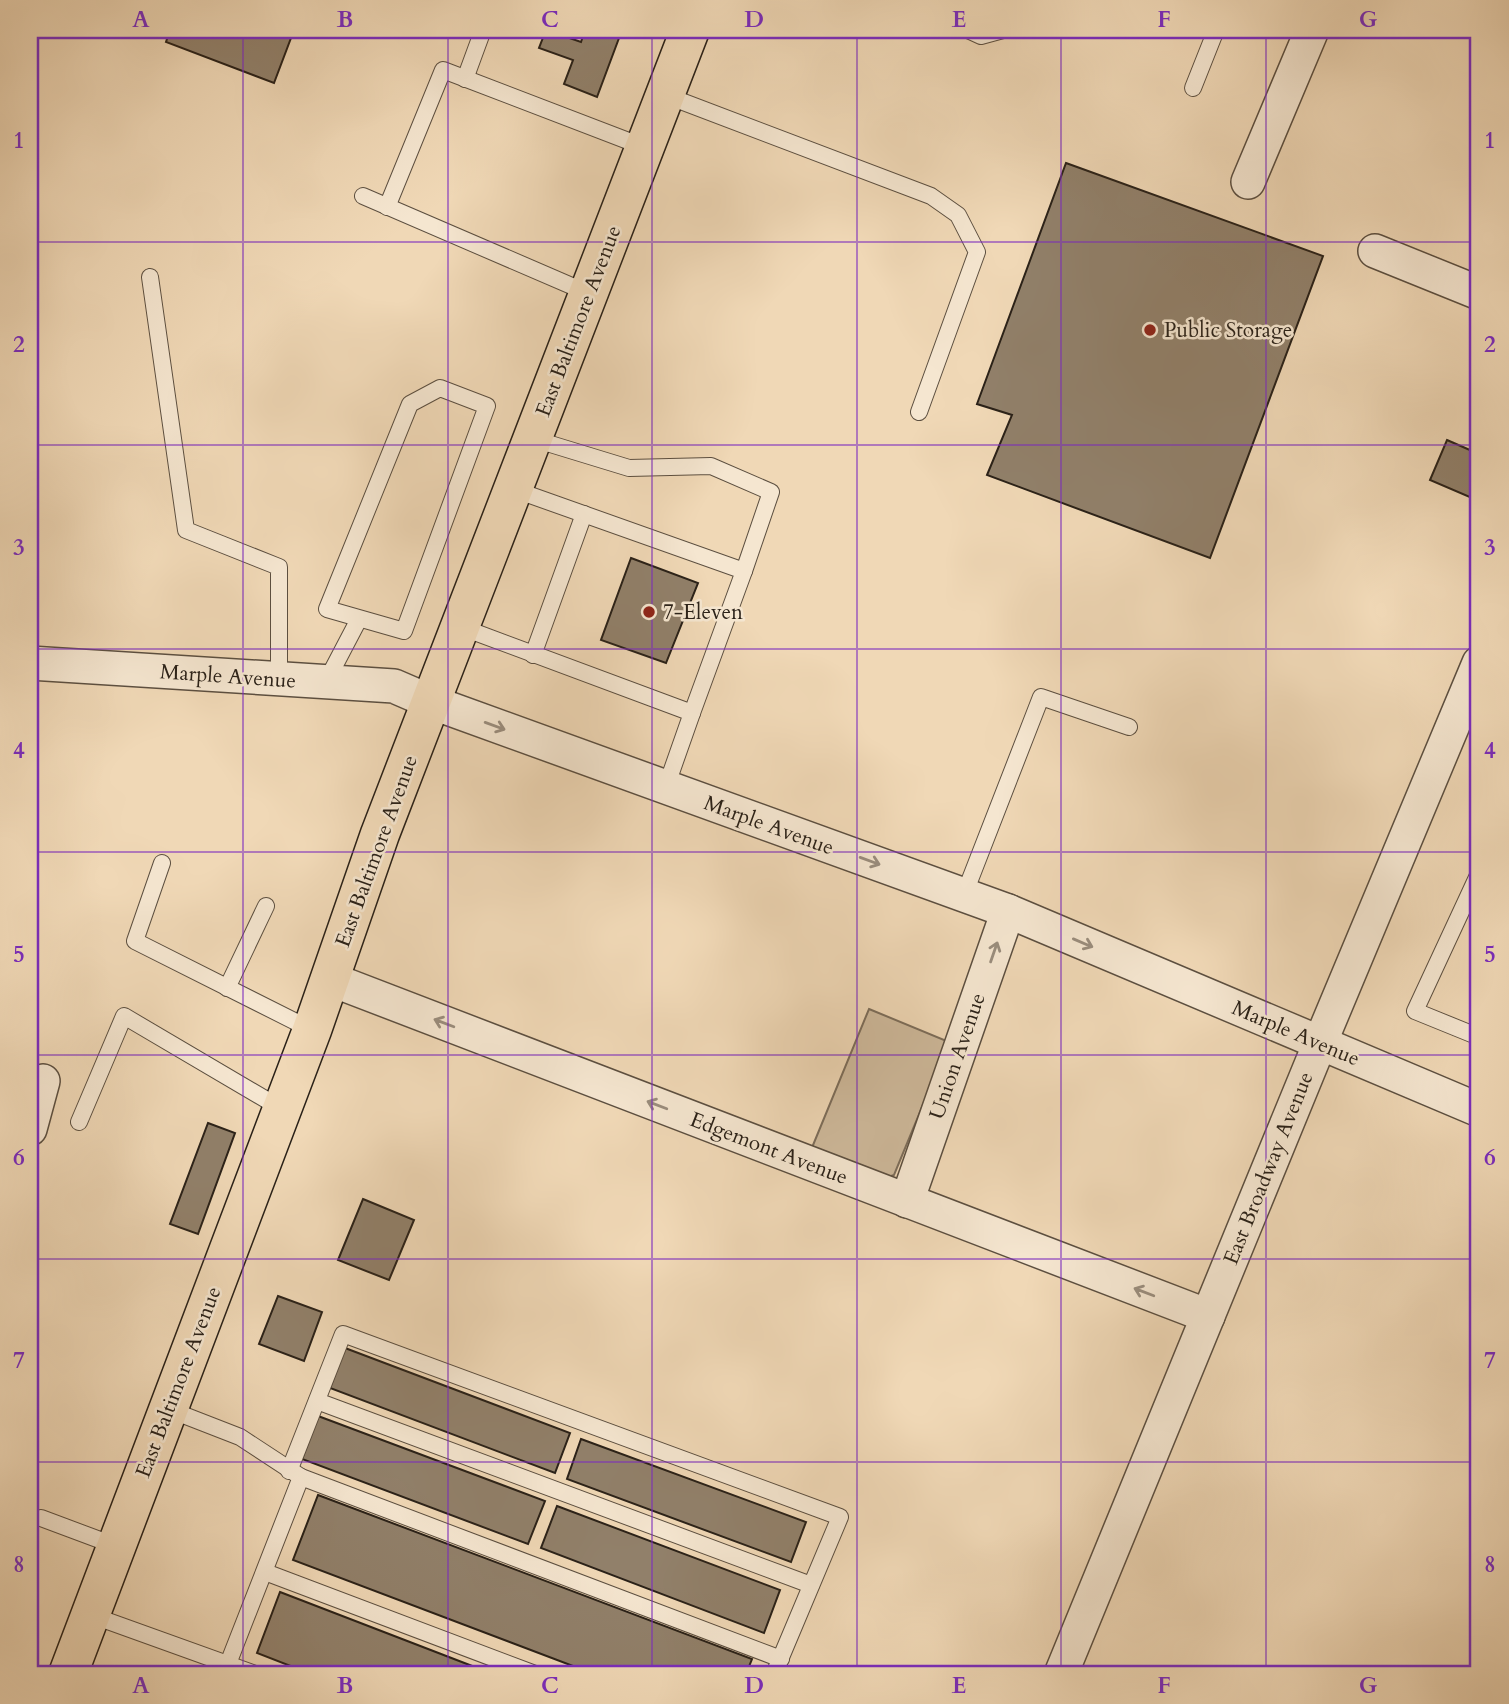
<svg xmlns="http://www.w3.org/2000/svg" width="1509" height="1704" viewBox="0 0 1509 1704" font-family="Cardo,serif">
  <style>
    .green { fill: #ceb99b; stroke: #7c6d5a; stroke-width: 2 }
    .building { fill: #91806a; stroke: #2a2118; stroke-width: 2 }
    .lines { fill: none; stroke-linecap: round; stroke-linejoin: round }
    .service-casing { stroke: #5c4f40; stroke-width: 18 }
    .minor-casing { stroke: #5c4f40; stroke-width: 36 }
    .primary-casing { stroke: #2a2118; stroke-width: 41 }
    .service { stroke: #f5e6d0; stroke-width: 16 }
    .minor { stroke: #f5e6d0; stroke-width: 33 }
    .primary { stroke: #f0d8b6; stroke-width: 38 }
    .oneway { stroke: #9a8d7d }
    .grid { fill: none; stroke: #7b2cbf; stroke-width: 2; stroke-opacity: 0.55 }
    .poi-dot { fill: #8f2418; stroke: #f5e6d0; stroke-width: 2.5 }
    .labels { text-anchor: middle; stroke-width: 5; stroke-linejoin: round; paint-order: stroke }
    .street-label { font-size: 21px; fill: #2a2118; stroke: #f5e6d0 }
    .poi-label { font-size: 21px; fill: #2a2118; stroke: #f5e6d0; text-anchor: start }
    .neatline { fill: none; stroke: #7b2cbf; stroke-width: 2.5 }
    .grid-label { font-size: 23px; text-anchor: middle; font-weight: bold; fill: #7b2cbf }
  </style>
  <rect width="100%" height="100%" fill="#f0d8b6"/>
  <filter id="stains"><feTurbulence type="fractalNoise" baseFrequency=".00286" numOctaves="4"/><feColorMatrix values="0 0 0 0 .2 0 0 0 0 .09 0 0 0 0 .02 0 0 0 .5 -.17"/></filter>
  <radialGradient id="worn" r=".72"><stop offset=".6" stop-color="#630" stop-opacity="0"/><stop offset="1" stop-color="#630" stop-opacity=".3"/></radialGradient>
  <polygon class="green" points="869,1009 949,1042 894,1175 882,1179 811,1150"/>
  <g class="building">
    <polygon points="170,30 294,30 274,83 166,42"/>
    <polygon points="546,30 581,42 585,30 622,30 597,97 564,84 573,60 539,48"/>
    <polygon points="1066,163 1323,256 1210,558 987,475 1012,415 977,404"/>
    <polygon points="1447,440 1479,454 1479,501 1430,480"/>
    <polygon points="631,558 698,583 666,663 601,640"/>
    <polygon points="208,1123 235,1133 198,1234 170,1224"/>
    <polygon points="363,1199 414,1220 389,1280 338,1260"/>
    <polygon points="278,1296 322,1312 304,1361 259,1344"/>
    <polygon points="345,1348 570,1433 555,1473 330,1388"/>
    <polygon points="318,1416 545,1501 528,1544 302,1459"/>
    <polygon points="581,1439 806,1522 791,1562 567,1479"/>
    <polygon points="318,1495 752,1659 746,1674 594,1674 293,1560"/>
    <polygon points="557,1506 780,1590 764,1633 541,1548"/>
    <polygon points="280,1592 493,1674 311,1674 257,1653"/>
  </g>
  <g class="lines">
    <g class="service-casing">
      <g id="service">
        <polyline points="968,30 981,36 1003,30"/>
        <polyline points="465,79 483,30"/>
        <polyline points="1193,88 1216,30"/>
        <polyline points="665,95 931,196 958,215 977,252 919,412"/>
        <polyline points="363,196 588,293"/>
        <polyline points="387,207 443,70 644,147"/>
        <polyline points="150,277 186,530 279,567 279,679"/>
        <polygon points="440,388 487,406 404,631 327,609 410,404"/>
        <polyline points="534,439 629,468 711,466 771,492 744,571"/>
        <polyline points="461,627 692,713 744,571 513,489"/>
        <polyline points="533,655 584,514"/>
        <polyline points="326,682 359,619"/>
        <polyline points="666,787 692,713"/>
        <polyline points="162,863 135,941 312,1030"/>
        <polyline points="1479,873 1415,1011 1479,1037"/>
        <polyline points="964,895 1041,697 1129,727"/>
        <polyline points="227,988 266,906"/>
        <polyline points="79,1122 124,1016 282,1109"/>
        <polyline points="317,1401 811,1585"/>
        <polyline points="168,1409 240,1437 301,1477 224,1674"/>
        <polyline points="289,1471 343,1334 840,1517 774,1674"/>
        <polyline points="301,1477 781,1659"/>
        <polyline points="41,1518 116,1546"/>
        <polyline points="265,1572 535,1674"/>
        <polyline points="91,1615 255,1674"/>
      </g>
    </g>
    <g class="minor-casing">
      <g id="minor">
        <polyline points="1248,182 1312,30"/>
        <polyline points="1375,251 1479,293"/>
        <polyline points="30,663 394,686 431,702 1008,911 1479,1110"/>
        <polyline points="330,979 1208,1316"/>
        <polyline points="30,1129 43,1081"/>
        <polyline points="907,1201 1008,911"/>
        <polyline points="1061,1674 1320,1043 1479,663"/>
      </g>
    </g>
    <g class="primary-casing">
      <polyline id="primary" points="68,1674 312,1030 380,834 690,30"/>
    </g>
    <use href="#service" class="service"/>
    <use href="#minor" class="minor"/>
    <use href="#primary" class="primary"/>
  </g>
  <defs><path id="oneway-shaft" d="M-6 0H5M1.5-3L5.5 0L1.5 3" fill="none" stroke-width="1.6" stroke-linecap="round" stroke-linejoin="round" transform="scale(1.75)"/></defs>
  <g class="oneway">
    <use href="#oneway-shaft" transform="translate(495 726) rotate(20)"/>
    <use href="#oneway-shaft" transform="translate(870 861) rotate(20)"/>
    <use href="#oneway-shaft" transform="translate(1083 943) rotate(23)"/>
    <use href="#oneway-shaft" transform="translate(994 952) rotate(-71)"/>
    <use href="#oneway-shaft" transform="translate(444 1023) rotate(-159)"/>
    <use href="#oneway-shaft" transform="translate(657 1105) rotate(-159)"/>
    <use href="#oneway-shaft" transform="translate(1144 1292) rotate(-159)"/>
  </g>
  <path class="grid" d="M243,30V1674M448,30V1674M652,30V1674M857,30V1674M1061,30V1674M1266,30V1674M30,242H1479M30,445H1479M30,649H1479M30,852H1479M30,1055H1479M30,1259H1479M30,1462H1479"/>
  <g class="poi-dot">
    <circle cx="1150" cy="330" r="7"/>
    <circle cx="649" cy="612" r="7"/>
  </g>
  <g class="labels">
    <g class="street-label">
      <text transform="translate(578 321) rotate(-69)" y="7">East Baltimore Avenue</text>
      <text transform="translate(228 676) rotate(4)" y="7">Marple Avenue</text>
      <text transform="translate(769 825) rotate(20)" y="7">Marple Avenue</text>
      <text transform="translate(376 851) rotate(-70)" y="7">East Baltimore Avenue</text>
      <text transform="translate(1296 1033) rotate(23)" y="7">Marple Avenue</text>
      <text transform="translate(957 1056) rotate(-71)" y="7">Union Avenue</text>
      <text transform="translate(769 1148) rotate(21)" y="7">Edgemont Avenue</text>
      <text transform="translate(1268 1168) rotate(-68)" y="7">East Broadway Avenue</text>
      <text transform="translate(178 1382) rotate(-69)" y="7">East Baltimore Avenue</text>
    </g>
    <g class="poi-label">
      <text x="1164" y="337">Public Storage</text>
      <text x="663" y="619">7-Eleven</text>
    </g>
  </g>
  <rect width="1509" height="1704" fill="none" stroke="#f0d8b6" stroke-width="77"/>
  <rect x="38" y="38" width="1432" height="1628" class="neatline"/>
  <g class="grid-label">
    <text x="141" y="27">A</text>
    <text x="345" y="27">B</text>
    <text x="550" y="27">C</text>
    <text x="754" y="27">D</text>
    <text x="959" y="27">E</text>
    <text x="1164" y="27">F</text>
    <text x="1368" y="27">G</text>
    <text x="19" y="148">1</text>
    <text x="1490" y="148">1</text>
    <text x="19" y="352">2</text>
    <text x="1490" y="352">2</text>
    <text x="19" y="555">3</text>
    <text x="1490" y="555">3</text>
    <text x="19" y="758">4</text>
    <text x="1490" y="758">4</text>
    <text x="19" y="962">5</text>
    <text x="1490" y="962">5</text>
    <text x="19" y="1165">6</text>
    <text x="1490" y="1165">6</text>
    <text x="19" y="1368">7</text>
    <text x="1490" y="1368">7</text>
    <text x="19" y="1572">8</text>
    <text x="1490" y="1572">8</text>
    <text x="141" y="1693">A</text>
    <text x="345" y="1693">B</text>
    <text x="550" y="1693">C</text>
    <text x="754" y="1693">D</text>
    <text x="959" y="1693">E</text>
    <text x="1164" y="1693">F</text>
    <text x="1368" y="1693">G</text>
  </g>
  <rect width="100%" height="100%" filter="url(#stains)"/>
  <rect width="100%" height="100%" fill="url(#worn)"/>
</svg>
